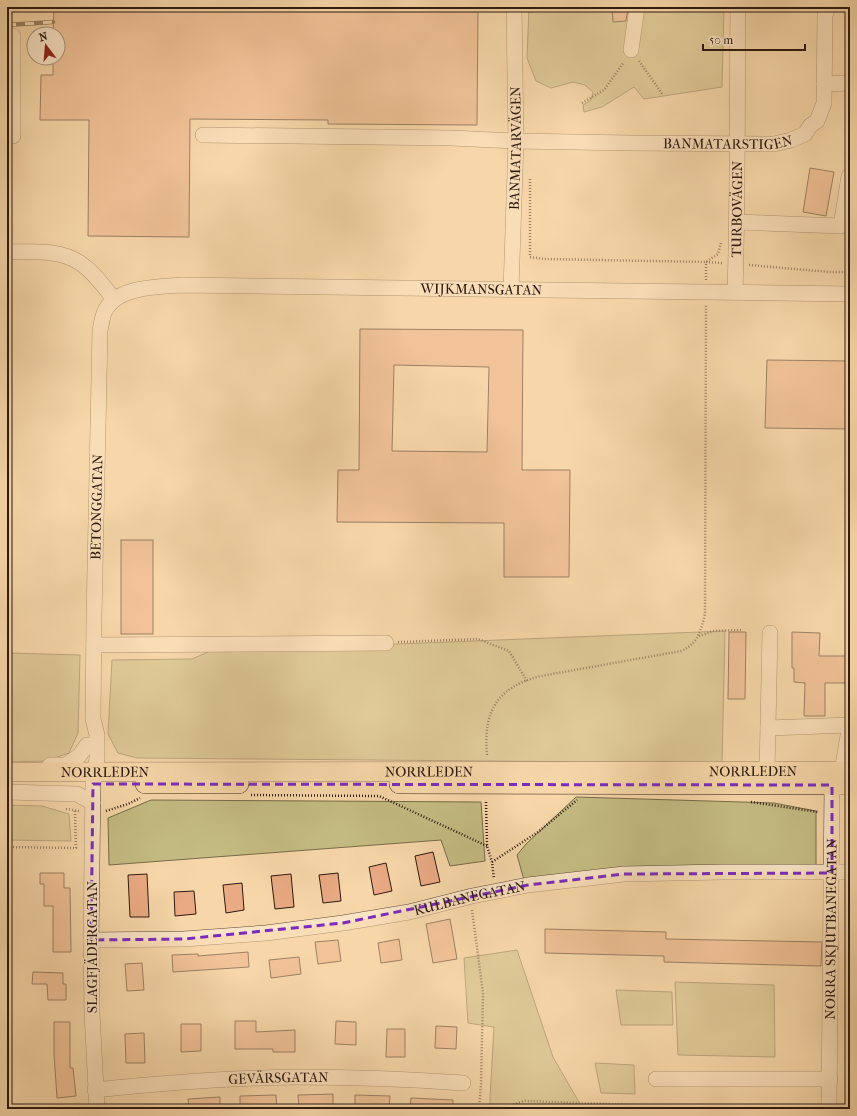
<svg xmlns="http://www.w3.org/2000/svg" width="857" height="1116" viewBox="0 0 857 1116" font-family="'IM FELL French Canon',serif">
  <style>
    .green { fill: #c4bc83; stroke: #786b4a }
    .building { fill: #eaaa83; stroke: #2c1a12; fill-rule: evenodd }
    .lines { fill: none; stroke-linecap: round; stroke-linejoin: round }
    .minor-casing { stroke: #5f4938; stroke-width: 16 }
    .major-casing { stroke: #2c1a12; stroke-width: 20 }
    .path { stroke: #2c1a12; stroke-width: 2.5; stroke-dasharray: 1 2; stroke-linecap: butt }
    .minor { stroke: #fae5c7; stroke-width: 15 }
    .major { stroke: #f7d7a9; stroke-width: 19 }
    .rail-casing { stroke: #2c1a12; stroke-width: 4.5 }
    .rail { stroke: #fae5c7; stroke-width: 3; stroke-dasharray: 9; stroke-linecap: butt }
    .marked { fill: none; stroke: #7b2cbf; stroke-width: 3; stroke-dasharray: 8 5; stroke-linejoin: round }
    .labels { text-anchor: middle; stroke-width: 3; stroke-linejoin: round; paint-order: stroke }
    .street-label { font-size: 14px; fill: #2c1a12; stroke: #fae5c7 }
  </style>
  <rect width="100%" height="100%" fill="#f7d7a9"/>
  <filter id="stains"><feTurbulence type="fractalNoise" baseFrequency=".005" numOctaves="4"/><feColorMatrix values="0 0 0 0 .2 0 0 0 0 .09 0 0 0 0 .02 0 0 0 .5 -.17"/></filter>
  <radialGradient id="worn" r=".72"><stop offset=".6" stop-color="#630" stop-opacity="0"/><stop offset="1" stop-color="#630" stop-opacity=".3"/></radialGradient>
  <g class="green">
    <polygon points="529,7 724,7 722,87 644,99 634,87 602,107 584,112 583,105 591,100 593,92 585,85 573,82 551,88 536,81 527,58"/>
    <polygon points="725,631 722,763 137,758 118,753 108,734 112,660 192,659 217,648 272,649"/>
    <polygon points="7,653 80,655 78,733 69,753 46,761 7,762"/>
    <polygon points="576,797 774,803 816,811 816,869 524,880 517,855 526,844"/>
    <polygon points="151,800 481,802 485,861 450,866 441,840 109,865 108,818"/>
    <polygon points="7,805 42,806 69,814 71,841 7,840"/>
    <polygon points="517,950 553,1057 583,1109 490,1109 490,1097 494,1027 468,1023 464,958"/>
    <polygon points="675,982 774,985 775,1057 678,1055"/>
    <polygon points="616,990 672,992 673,1025 621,1025"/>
    <polygon points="595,1063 634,1065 635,1094 601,1093"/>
  </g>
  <g class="building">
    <polygon points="54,7 478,7 477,125 328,124 328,120 190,119 189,237 88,236 89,120 40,120 41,75 53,75 53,58 58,58 58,34 53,34"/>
    <polygon points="612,7 628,7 626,21 613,22"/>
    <polygon points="810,168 834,172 826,216 803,212"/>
    <path d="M360,329L523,330L522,470H570L569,577H504V523L337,522L338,470H359ZM394,365L489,367L487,452L392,451Z"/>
    <polygon points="767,360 850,361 850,429 765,428"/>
    <rect x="121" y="540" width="32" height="94"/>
    <polygon points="729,632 746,632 745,699 728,699"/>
    <polygon points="792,632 820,633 819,656 850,656 850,683 825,683 825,716 804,716 805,683 794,682 794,668 792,668"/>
    <polygon points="433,852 440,882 421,886 415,856"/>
    <polygon points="386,863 392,891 374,895 369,867"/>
    <polygon points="40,873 64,873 64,888 70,888 71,952 53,952 53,906 44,906 44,884 40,884"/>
    <polygon points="338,873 341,901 323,903 319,875"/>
    <polygon points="147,874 149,917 130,917 128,875"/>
    <polygon points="291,874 294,907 275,909 271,876"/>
    <polygon points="242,883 244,910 226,913 223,885"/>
    <polygon points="194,891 196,914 175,916 174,892"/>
    <polygon points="450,919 457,959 433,963 426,924"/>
    <polygon points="545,929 666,932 666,939 822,942 821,966 664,962 664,956 545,953"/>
    <polygon points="399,939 402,960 381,963 378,943"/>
    <polygon points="338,940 341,961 318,964 315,942"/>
    <polygon points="248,952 249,967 173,972 172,955 198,954 198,956"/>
    <polygon points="299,957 301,974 271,978 269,960"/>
    <polygon points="142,963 144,990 127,991 125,964"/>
    <polygon points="33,972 63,973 63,984 66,984 66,1000 48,1000 47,984 32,984"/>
    <polygon points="235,1021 256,1021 256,1032 295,1030 295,1052 273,1052 273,1049 235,1049"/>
    <polygon points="336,1021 356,1022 356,1045 335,1044"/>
    <polygon points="54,1022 70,1022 70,1068 73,1068 76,1096 57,1098 54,1054"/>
    <polygon points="181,1024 201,1024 201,1051 181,1052"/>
    <polygon points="436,1026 457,1027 456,1049 435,1048"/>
    <polygon points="387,1029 405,1029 405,1057 386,1057"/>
    <polygon points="144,1033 145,1063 126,1063 125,1034"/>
    <polygon points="333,1094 333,1109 299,1109 298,1095"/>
    <polygon points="276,1095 277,1109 240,1109 240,1096"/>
    <polygon points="355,1095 390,1096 389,1109 355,1109"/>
    <polygon points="220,1097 220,1109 189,1109 188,1099"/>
    <polygon points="411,1098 453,1100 453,1109 410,1109"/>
  </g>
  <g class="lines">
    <g class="minor-casing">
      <g id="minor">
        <polyline points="7,35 13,36 13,136"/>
        <polyline points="631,50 637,7"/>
        <polyline points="824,84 850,83"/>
        <path id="s1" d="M203,135L451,138L516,141L631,143L774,144L791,140L805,134L810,126L817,121L824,103L825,15L828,7"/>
        <polyline points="737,222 841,226 849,176"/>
        <path d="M7,252C30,252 60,249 80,263C94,272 104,287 114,299"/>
        <path id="s2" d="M511,290L516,141L514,7"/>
        <path id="s3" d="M735,292C738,197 737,102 738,7"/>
        <polyline points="94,645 386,643"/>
        <polyline points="768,728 850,725"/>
        <polyline points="50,765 66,765 79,756 87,745"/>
        <polyline points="767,771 770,633"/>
        <polyline points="7,792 77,794 93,803"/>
        <path id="s4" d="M91,940L184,939L266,933L343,923L409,912L472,896L528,885L624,874L721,872H850"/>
        <polyline points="656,1079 830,1079"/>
        <path id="s5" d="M95,1090C162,1083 229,1078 296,1077C351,1077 407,1079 463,1083"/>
        <path id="s6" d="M97,1109L92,1013L91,940L93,784L97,758V735L93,719L94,617L100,331C101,325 102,319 104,313C115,286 157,287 182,285L850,294"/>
        <path id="s7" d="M829,1109L832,785L842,771L850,724"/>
      </g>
    </g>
    <g class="major-casing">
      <g id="major">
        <path id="s8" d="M7,772L850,771"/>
        <polyline points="145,784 239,784"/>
        <polyline points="399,784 850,785"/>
      </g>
    </g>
    <g class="path">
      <polyline points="639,61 663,95"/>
      <polyline points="582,103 604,90 624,62"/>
      <polyline points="530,179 530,257 544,259 706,262 718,254 721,243"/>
      <polyline points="749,265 829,272 850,272"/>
      <polyline points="706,280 706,262 722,263"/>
      <polyline points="699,636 713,631 741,630"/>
      <polyline points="398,642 478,639 509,651 527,681"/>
      <path d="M487,755C483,711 497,687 541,676L681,651C698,644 701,630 705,614L706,305"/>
      <polyline points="251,795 379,796 487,846"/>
      <polyline points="486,802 487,846 492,862 494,879"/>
      <polyline points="751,802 818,812"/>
      <polyline points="66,809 79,811"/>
      <polyline points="106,811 128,804 140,798"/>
      <polyline points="7,847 76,848 75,811"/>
      <polyline points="492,862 538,832 577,800"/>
      <polyline points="472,910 483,993 481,1084 479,1109"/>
      <polyline points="499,1109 524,1101 663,1106 663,1109"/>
    </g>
    <use href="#minor" class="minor"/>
    <use href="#major" class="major"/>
    <g class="rail-casing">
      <g id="rail">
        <polyline points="7,8 13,7"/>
        <polyline points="7,25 53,22"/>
      </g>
    </g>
    <use href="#rail" class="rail"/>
  </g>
  <path d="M0 0H857V1116H0ZM93,784L832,785V873L624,874L528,885L343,923L184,939L91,940Z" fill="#f7d7a9" fill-opacity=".55" fill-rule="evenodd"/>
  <path class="marked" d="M93,784L832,785V873L624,874L528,885L343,923L184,939L91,940Z"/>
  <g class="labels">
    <g class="street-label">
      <text dy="5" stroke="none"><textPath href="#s1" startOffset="525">BANMATARSTIGEN</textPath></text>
      <text dy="5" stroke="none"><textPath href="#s2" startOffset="142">BANMATARVÄGEN</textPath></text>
      <text dy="5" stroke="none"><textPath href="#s3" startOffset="83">TURBOVÄGEN</textPath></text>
      <text dy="5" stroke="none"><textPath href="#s6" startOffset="1184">WIJKMANSGATAN</textPath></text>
      <text dy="5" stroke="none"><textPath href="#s6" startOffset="603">BETONGGATAN</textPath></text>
      <text dy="5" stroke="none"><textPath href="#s8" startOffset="98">NORRLEDEN</textPath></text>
      <text dy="5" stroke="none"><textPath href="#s8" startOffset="422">NORRLEDEN</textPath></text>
      <text dy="5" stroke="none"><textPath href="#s8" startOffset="746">NORRLEDEN</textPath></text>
      <text dy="5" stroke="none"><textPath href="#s4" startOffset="382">KULBANEGATAN</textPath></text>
      <text dy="5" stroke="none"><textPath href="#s7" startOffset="180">NORRA SKJUTBANEGATAN</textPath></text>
      <text transform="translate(92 947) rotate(-90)" y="5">SLAGFJÄDERGATAN</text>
      <text dy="5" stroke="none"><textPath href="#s5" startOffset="184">GEVÄRSGATAN</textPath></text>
    </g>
  </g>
  <rect width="857" height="1116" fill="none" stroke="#f7d7a9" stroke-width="24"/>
  <rect x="8" y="8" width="841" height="1100" fill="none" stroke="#2c1a12" stroke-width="2"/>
  <rect x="12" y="12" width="833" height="1092" fill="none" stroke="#2c1a12"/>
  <g transform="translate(46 46) rotate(344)"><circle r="19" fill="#fae5c7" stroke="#a8947f"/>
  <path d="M0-3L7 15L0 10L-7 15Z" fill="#8f2418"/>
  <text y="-6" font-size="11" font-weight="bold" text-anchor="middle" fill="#2c1a12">N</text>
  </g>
  <path d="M703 44v6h102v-6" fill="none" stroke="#2c1a12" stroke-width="2"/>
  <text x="709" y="44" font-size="12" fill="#2c1a12" stroke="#fae5c7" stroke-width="3" paint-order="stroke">50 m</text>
  <rect width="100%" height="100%" filter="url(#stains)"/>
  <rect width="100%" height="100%" fill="url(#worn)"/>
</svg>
